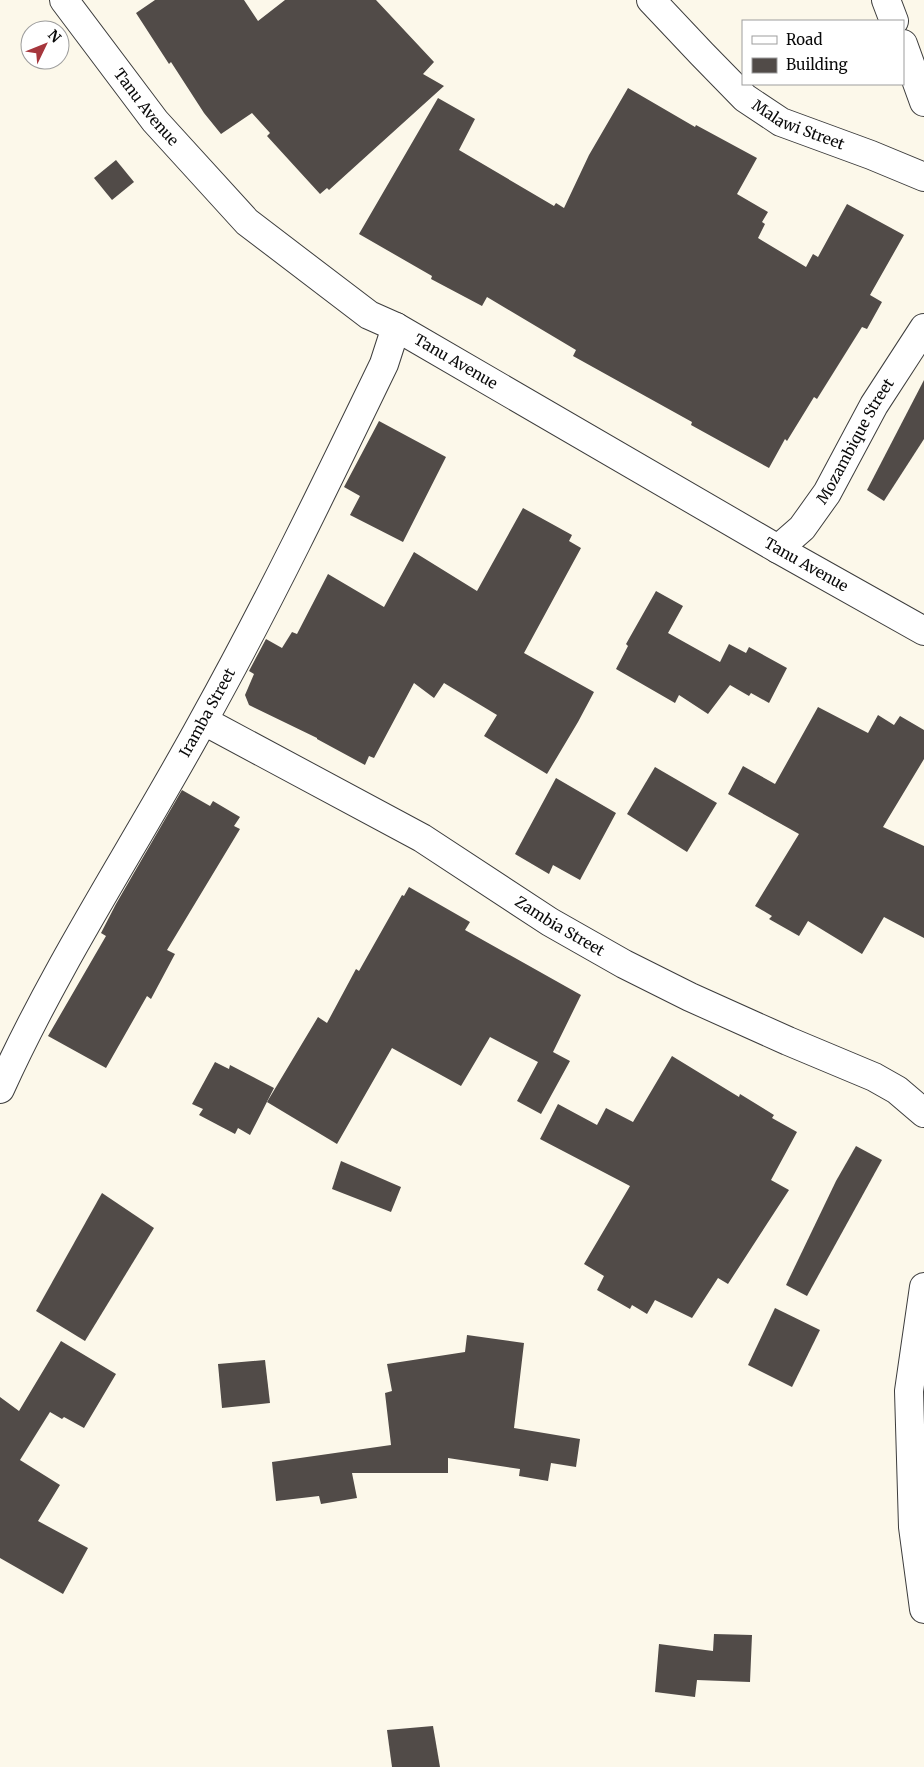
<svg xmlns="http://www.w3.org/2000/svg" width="924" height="1767" viewBox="0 0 924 1767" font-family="Merriweather,serif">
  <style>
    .building { fill: #514b48 }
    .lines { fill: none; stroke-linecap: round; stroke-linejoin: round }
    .minor-casing { stroke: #3d3d3d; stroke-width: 30 }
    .tertiary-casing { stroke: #3d3d3d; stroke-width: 30 }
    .minor { stroke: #fff; stroke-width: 28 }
    .tertiary { stroke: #fff; stroke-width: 28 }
    .labels { text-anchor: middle; stroke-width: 5; stroke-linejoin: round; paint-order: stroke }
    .street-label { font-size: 15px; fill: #0a0a0a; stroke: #fff }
  </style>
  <rect width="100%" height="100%" fill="#fcf8ea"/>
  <g class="building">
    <polygon points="155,0 244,0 258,21 285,0 376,0 434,62 423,74 444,86 329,190 327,188 320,194 267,136 270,133 252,113 221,134 204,113 171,62 169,64 136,13"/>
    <polygon points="628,88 695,127 696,125 757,158 737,194 768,212 762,222 765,224 758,238 806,267 813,254 818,257 847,204 904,235 870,295 882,302 867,329 862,327 817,399 814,397 787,441 785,439 769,468 691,425 692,422 573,356 576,350 487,297 482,306 431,279 432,276 359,234 438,98 475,119 459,150 554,206 556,203 564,208 589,155"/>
    <polygon points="116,160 134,182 112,200 94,178"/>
    <polygon points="924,380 924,439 884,501 867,490"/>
    <polygon points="379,421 446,457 403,542 350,515 360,496 344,487"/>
    <polygon points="523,508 572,535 569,541 581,548 524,653 594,692 578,722 547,774 484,736 497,715 444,683 434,698 414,683 374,758 369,756 365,765 317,739 317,738 249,705 245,695 254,674 249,671 266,639 282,648 292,632 297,634 328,574 384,607 414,552 477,591"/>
    <polygon points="656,591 683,606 668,633 720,662 729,644 746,653 749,647 787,668 769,703 751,693 749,696 730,685 708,714 679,695 675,703 616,669 628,646 626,644"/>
    <polygon points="818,707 868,733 878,715 894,725 900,716 924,730 924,759 883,827 924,846 924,938 884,917 862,954 808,921 799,936 769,919 772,916 755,906 799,834 728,794 743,766 775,784"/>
    <polygon points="655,767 717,803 687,852 627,814"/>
    <polygon points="556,778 616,813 580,880 553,865 549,874 515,854"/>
    <polygon points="182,790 210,806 213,801 240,817 234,826 240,829 167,950 175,954 151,999 147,996 106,1068 48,1036 106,936 101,933 116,904"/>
    <polygon points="409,887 470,922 465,930 581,995 553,1052 570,1061 541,1114 517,1101 538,1062 490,1037 461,1086 392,1048 337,1144 267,1102 318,1017 327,1023 356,969 359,971 402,895 404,896"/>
    <polygon points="672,1056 739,1097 740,1094 774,1115 772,1118 797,1132 771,1180 789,1190 728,1284 718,1278 692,1318 655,1300 647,1314 632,1305 630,1309 597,1290 604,1276 584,1264 630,1186 540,1139 558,1104 597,1125 606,1108 633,1122"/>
    <polygon points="215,1062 229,1069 230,1065 274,1088 250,1135 238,1128 235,1134 199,1115 203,1109 192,1104"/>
    <polygon points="856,1146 882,1160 807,1296 786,1285 836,1181"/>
    <polygon points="341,1161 401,1187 391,1212 332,1189"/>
    <polygon points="102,1193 154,1228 85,1341 36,1311"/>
    <polygon points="775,1308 820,1330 792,1387 748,1365"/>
    <polygon points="467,1335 524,1343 514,1428 580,1439 576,1467 551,1463 548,1481 519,1476 520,1469 448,1458 448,1473 352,1473 357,1498 321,1504 319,1496 276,1501 272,1462 391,1445 385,1393 392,1391 387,1364 465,1352"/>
    <polygon points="61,1341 116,1374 84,1428 64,1417 62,1419 50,1412 20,1460 60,1485 38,1521 88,1548 63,1594 0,1558 0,1397 19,1411"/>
    <polygon points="265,1360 270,1403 222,1408 218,1364"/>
    <polygon points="714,1634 752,1635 750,1682 697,1680 695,1697 655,1692 659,1644 713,1651"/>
    <polygon points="433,1726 440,1767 392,1767 387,1730"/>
  </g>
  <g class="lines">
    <g class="minor-casing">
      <g id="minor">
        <path id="s1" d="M651,0L702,54L745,98L781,122L871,155L924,177"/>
        <polyline points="886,0 894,21"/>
        <polyline points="903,44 924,102"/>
        <path id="s2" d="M778,549L802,528L827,493L874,405L924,328"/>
        <path id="s3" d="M204,721L422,838L550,922L624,964L690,997L788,1041L874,1077L897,1090L924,1113"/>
        <path id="s4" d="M0,1089C58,961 136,844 203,721C268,604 326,484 384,364L396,327"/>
        <polyline points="924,1287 909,1391 913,1527 924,1609"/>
      </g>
    </g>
    <g class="tertiary-casing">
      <g id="tertiary">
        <path id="s5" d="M64,0L155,121L247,222L369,315L396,327L778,549L924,631"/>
      </g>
    </g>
    <use href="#minor" class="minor"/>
    <use href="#tertiary" class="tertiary"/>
  </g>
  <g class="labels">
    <g class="street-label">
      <text dy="5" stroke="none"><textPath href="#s5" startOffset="135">Tanu Avenue</textPath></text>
      <text dy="5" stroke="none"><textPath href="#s1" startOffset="196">Malawi Street</textPath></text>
      <text dy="5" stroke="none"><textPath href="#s5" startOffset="540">Tanu Avenue</textPath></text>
      <text dy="5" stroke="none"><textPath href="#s2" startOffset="134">Mozambique Street</textPath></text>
      <text dy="5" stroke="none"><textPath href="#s5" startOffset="945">Tanu Avenue</textPath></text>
      <text dy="5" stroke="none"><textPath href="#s4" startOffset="430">Iramba Street</textPath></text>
      <text dy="5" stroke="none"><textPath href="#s3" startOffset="411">Zambia Street</textPath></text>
    </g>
  </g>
  <rect x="742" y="20" width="162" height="65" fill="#ffffff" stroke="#9d9d9d"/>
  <rect x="752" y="36" width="25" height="8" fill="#ffffff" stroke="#9d9d9d"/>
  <text x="786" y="45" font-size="15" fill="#0a0a0a">Road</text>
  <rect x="752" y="58" width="25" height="15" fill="#514b48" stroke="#9d9d9d"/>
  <text x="786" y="70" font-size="15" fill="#0a0a0a">Building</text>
  <g transform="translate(45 45) rotate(47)"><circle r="24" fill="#ffffff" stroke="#9d9d9d"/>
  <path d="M0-4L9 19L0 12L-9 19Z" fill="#a6363c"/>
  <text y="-8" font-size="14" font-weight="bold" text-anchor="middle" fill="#0a0a0a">N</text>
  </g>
</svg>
